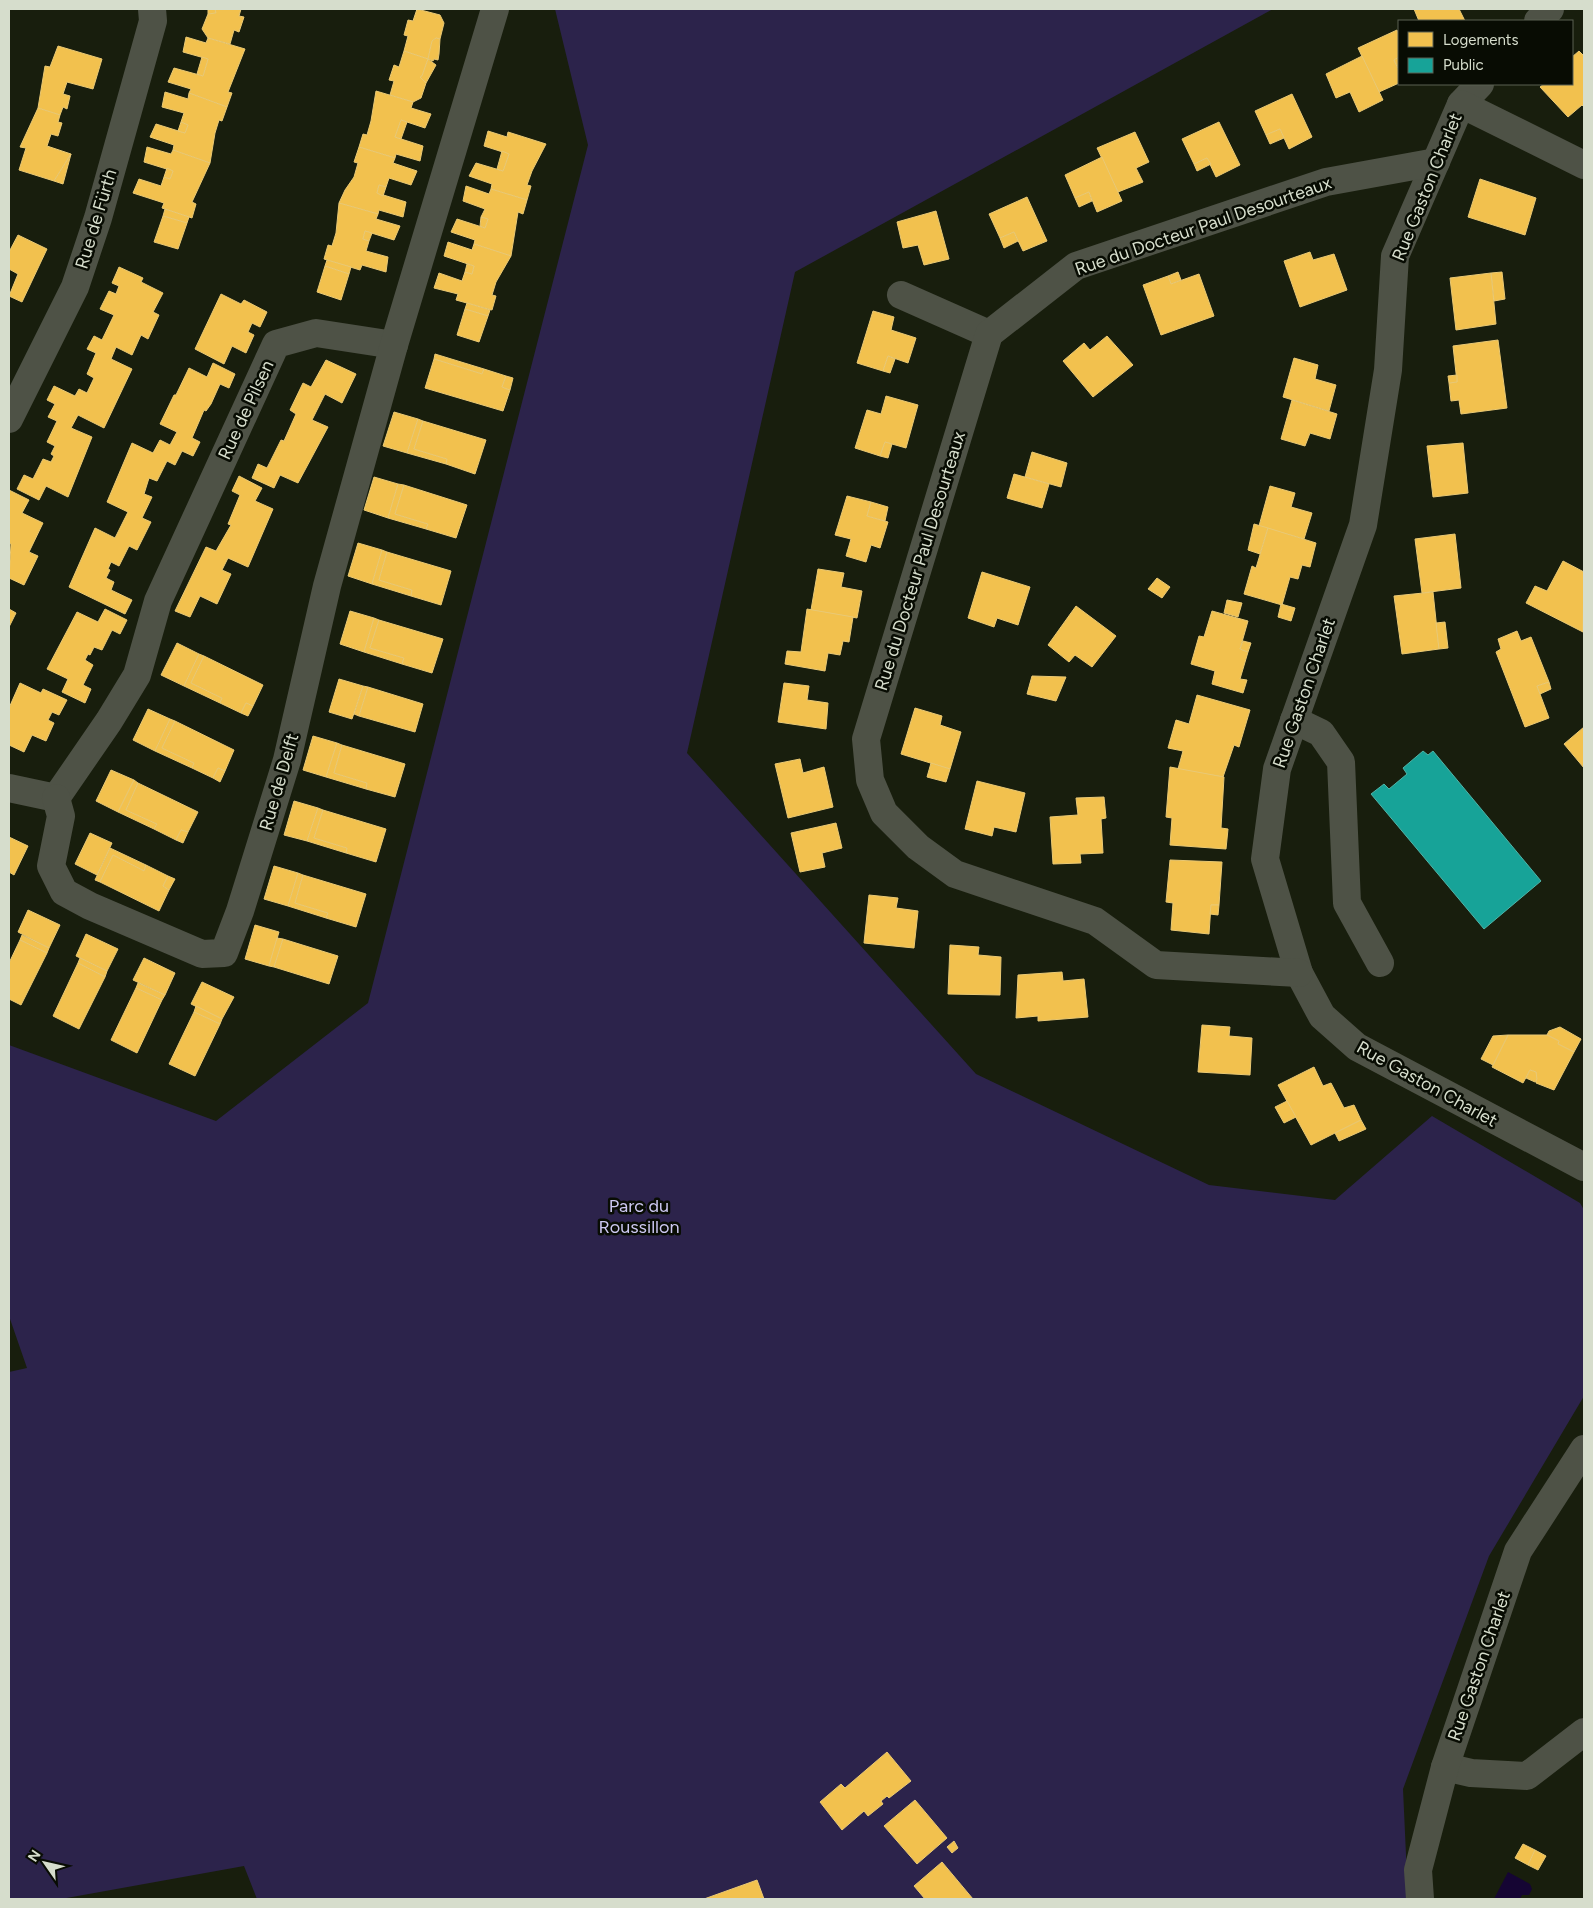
<svg xmlns="http://www.w3.org/2000/svg" width="1593" height="1908" viewBox="0 0 1593 1908" font-family="Figtree,sans-serif">
  <style>
    .green { fill: #2c234b }
    .water { fill: #150533 }
    .homes { fill: #f2c14e; stroke: #eac974 }
    .public { fill: #17a398; stroke: #50b4a8 }
    .lines { fill: none; stroke-linecap: round; stroke-linejoin: round }
    .minor { stroke: #4e5246; stroke-width: 28 }
    .labels { text-anchor: middle; stroke-width: 5; stroke-linejoin: round; paint-order: stroke }
    .street-label { font-size: 18px; fill: #d6ddcc; stroke: #080c03 }
    .park-label { font-size: 18px; fill: #cdc8f2; stroke: #080c03 }
  </style>
  <rect width="100%" height="100%" fill="#181e0d"/>
  <polygon class="green" points="555,9 1273,9 795,272 687,753 976,1074 1209,1185 1335,1200 1432,1116 1580,1203 1584,1210 1584,1396 1489,1556 1403,1789 1408,1899 257,1899 244,1866 61,1899 9,1899 9,1372 27,1368 9,1316 9,1045 216,1121 368,1003 588,145"/>
  <polygon class="water" points="1508,1872 1530,1884 1532,1889 1529,1895 1522,1895 1520,1899 1494,1899"/>
  <g class="homes">
    <polygon points="208,9 215,9 216,13 208,14"/>
    <polygon points="215,9 241,9 239,16 244,17 239,32 234,30 230,44 208,38 202,29 208,14 216,13"/>
    <polygon points="417,9 440,15 444,23 440,39 436,38 432,41 428,59 404,51 408,36 404,35 408,20 413,21"/>
    <polygon points="1414,9 1459,9 1465,21 1419,21"/>
    <polygon points="1397,30 1399,35 1399,57 1394,60 1399,71 1399,83 1379,92 1358,48"/>
    <polygon points="186,37 206,43 208,38 245,49 228,92 232,93 227,107 189,93 191,89 168,82 174,68 203,76 208,59 183,52"/>
    <polygon points="436,38 440,39 439,54 438,60 434,59 433,61 428,59 432,41"/>
    <polygon points="58,46 102,59 93,89 67,82 63,94 70,96 67,109 63,107 60,115 38,108 45,66 50,67"/>
    <polygon points="404,51 428,59 422,76 420,77 426,83 421,98 413,102 390,95 394,81 389,80 394,65 399,67"/>
    <polygon points="1579,51 1584,56 1584,107 1582,105 1568,117 1540,87 1544,84 1572,84 1572,57"/>
    <polygon points="1362,56 1383,100 1359,112 1350,92 1336,98 1326,74"/>
    <polygon points="202,57 208,59 203,76 197,74"/>
    <polygon points="1399,57 1399,68 1398,68 1394,60"/>
    <polygon points="428,59 436,65 426,83 420,77 422,76"/>
    <polygon points="376,91 413,102 411,108 431,114 425,128 401,120 395,137 423,146 420,161 396,154 395,158 359,147 363,134 367,135 371,121"/>
    <polygon points="165,92 188,99 189,93 227,107 222,121 219,120 215,133 210,163 173,150 174,145 150,137 156,124 185,133 188,125 181,122 184,113 162,107"/>
    <polygon points="1292,94 1312,137 1289,149 1280,129 1266,135 1255,111"/>
    <polygon points="38,108 60,115 58,122 62,123 58,136 51,134 47,146 71,154 54,181 19,170 26,148 20,147"/>
    <polygon points="401,120 407,122 401,139 395,137"/>
    <polygon points="181,122 188,125 185,133 178,131"/>
    <polygon points="1219,122 1240,165 1216,177 1207,158 1194,164 1182,139"/>
    <polygon points="1280,129 1284,138 1270,144 1266,135"/>
    <polygon points="488,131 507,137 508,132 546,144 532,171 527,185 531,186 527,200 491,189 492,184 469,176 476,163 503,171 509,154 484,146"/>
    <polygon points="1135,132 1149,162 1136,168 1143,182 1118,192 1097,148"/>
    <polygon points="147,147 171,154 173,150 210,163 192,202 196,204 192,218 162,208 164,203 133,193 139,179 161,186 164,177 170,179 173,171 144,162"/>
    <polygon points="359,147 395,158 393,163 417,171 411,185 389,178 386,187 379,185 377,193 406,202 403,217 379,210 378,214 339,203 345,190 354,177 358,163 354,162"/>
    <polygon points="502,151 509,154 503,171 497,169"/>
    <polygon points="71,154 63,184 54,181"/>
    <polygon points="1102,157 1122,201 1097,212 1089,192 1075,198 1065,175"/>
    <polygon points="1207,158 1211,164 1197,171 1194,164"/>
    <polygon points="167,168 173,171 170,179 164,177"/>
    <polygon points="1480,179 1536,198 1525,235 1468,217"/>
    <polygon points="379,185 386,187 383,196 377,193"/>
    <polygon points="466,186 489,194 491,189 527,200 523,214 518,212 511,256 474,244 475,240 451,232 457,219 485,228 488,219 481,217 485,209 463,201"/>
    <polygon points="1089,192 1092,201 1079,207 1075,198"/>
    <polygon points="1027,197 1047,241 1023,251 1014,232 1000,238 989,214"/>
    <polygon points="339,203 378,214 376,219 400,226 394,240 365,231 363,239 369,241 366,251 388,257 386,272 362,265 360,270 324,259 328,245 332,246 336,233"/>
    <polygon points="165,209 189,217 187,223 163,216"/>
    <polygon points="936,211 949,259 924,265 918,245 903,248 897,222"/>
    <polygon points="163,216 187,223 178,249 154,242"/>
    <polygon points="481,217 488,219 485,228 480,226"/>
    <polygon points="365,231 372,233 369,241 363,239"/>
    <polygon points="1014,232 1018,241 1004,248 1000,238"/>
    <polygon points="18,235 47,249 22,302 9,296 18,274 9,269 9,252"/>
    <polygon points="448,242 472,250 474,244 511,256 496,282 492,295 496,296 492,310 456,300 458,294 434,288 439,273 462,281 465,272 472,274 474,266 444,256"/>
    <polygon points="1310,252 1313,260 1334,254 1347,290 1300,307 1284,261"/>
    <polygon points="327,260 351,267 349,274 325,266"/>
    <polygon points="467,264 474,266 472,274 465,272"/>
    <polygon points="325,266 349,274 341,300 317,292"/>
    <polygon points="119,267 143,278 141,282 163,293 153,312 159,315 148,339 141,335 132,355 116,347 111,359 132,369 104,428 78,415 71,428 92,437 68,497 46,486 39,500 17,489 24,475 33,479 43,459 51,462 54,456 51,454 55,446 47,442 57,421 48,417 55,404 47,400 54,386 75,396 79,389 87,393 94,378 87,374 96,353 87,349 94,336 102,340 114,315 100,309 109,291 116,294 119,286 112,283"/>
    <polygon points="1178,272 1181,280 1171,284 1168,276"/>
    <polygon points="1502,272 1505,299 1494,301 1491,273"/>
    <polygon points="1491,273 1496,324 1456,330 1450,278"/>
    <polygon points="1199,274 1214,316 1161,335 1143,285 1168,276 1171,284"/>
    <polygon points="221,294 241,304 244,300 267,312 260,327 252,323 248,332 254,335 246,353 232,346 224,364 195,349"/>
    <polygon points="467,303 490,310 488,316 465,309"/>
    <polygon points="465,309 488,316 479,342 457,335"/>
    <polygon points="873,311 894,317 891,330 916,338 908,363 888,356 883,371 857,363"/>
    <polygon points="1107,336 1133,365 1093,397 1063,361 1084,343 1090,350"/>
    <polygon points="1498,340 1507,408 1461,414 1459,400 1451,401 1449,383 1457,382 1453,346"/>
    <polygon points="435,354 484,369 482,374 434,359"/>
    <polygon points="888,356 895,359 890,373 883,371"/>
    <polygon points="1294,358 1318,365 1315,379 1336,385 1329,411 1283,397"/>
    <polygon points="434,359 482,374 484,369 506,376 502,387 510,390 503,411 425,388"/>
    <polygon points="326,360 356,374 342,403 325,394 312,420 328,427 298,483 280,475 274,488 252,478 258,464 267,468 281,440 284,441 296,414 290,410 303,383 311,387"/>
    <polygon points="213,363 235,374 229,388 220,384 211,404 206,411 204,410 192,438 200,442 193,456 182,451 175,465 167,461 157,481 149,478 144,494 152,497 142,518 151,522 137,550 129,546 119,566 111,562 108,569 110,570 106,578 114,582 111,590 132,600 125,614 69,587 95,528 115,538 128,512 107,502 132,443 153,453 160,440 170,445 177,432 160,424 174,395 176,395 189,368 207,377"/>
    <polygon points="1457,375 1457,382 1449,383 1448,376"/>
    <polygon points="506,376 513,378 510,390 502,387"/>
    <polygon points="886,396 918,405 906,448 885,442 880,456 855,448 867,410 881,414"/>
    <polygon points="1292,400 1337,414 1330,439 1310,433 1305,446 1281,439"/>
    <polygon points="394,412 418,419 407,453 383,446"/>
    <polygon points="418,419 423,421 414,449 447,459 446,464 407,453"/>
    <polygon points="423,421 486,440 475,474 446,464 447,459 414,449"/>
    <polygon points="885,442 892,444 888,458 880,456"/>
    <polygon points="1463,443 1468,493 1433,497 1427,446"/>
    <polygon points="1032,452 1067,463 1061,487 1025,477"/>
    <polygon points="1014,474 1049,484 1042,508 1007,498"/>
    <polygon points="239,476 262,488 255,501 273,509 248,567 228,558 222,570 231,574 217,604 200,596 190,617 175,611 206,547 216,551 231,525 228,524 240,495 232,491"/>
    <polygon points="374,477 398,484 388,518 364,510"/>
    <polygon points="398,484 404,485 395,514 428,524 426,529 388,518"/>
    <polygon points="404,485 467,505 456,538 426,529 428,524 395,514"/>
    <polygon points="1270,486 1295,493 1291,507 1312,513 1304,539 1259,526"/>
    <polygon points="9,490 29,500 22,513 43,523 29,552 38,556 24,585 9,578 11,544 9,543"/>
    <polygon points="847,496 871,502 867,516 888,522 880,548 871,545 866,562 846,556 851,539 835,535"/>
    <polygon points="871,502 888,507 885,521 867,516"/>
    <polygon points="1254,524 1268,528 1260,554 1248,550"/>
    <polygon points="1268,528 1316,543 1310,567 1302,565 1298,579 1290,577 1282,605 1244,594 1252,566 1256,568"/>
    <polygon points="1455,534 1461,588 1422,593 1415,539"/>
    <polygon points="358,543 382,550 372,584 348,576"/>
    <polygon points="382,550 387,552 379,580 412,590 411,596 372,584"/>
    <polygon points="387,552 451,571 441,605 411,596 412,590 379,580"/>
    <polygon points="1563,561 1584,572 1583,632 1526,603 1535,586 1547,591"/>
    <polygon points="818,569 844,573 841,587 862,591 857,618 811,610"/>
    <polygon points="982,572 1030,587 1018,625 997,618 994,627 968,618"/>
    <polygon points="1157,578 1170,587 1162,598 1148,589"/>
    <polygon points="1433,592 1439,649 1402,654 1394,596"/>
    <polygon points="1227,600 1242,603 1238,617 1224,613"/>
    <polygon points="1281,604 1295,608 1291,621 1278,617"/>
    <polygon points="1076,606 1116,636 1092,667 1075,655 1069,662 1048,645"/>
    <polygon points="9,609 16,613 9,627"/>
    <polygon points="105,609 127,620 120,634 112,630 102,650 94,647 90,655 88,654 85,660 93,665 83,685 91,689 85,703 62,692 68,679 47,669 77,612 98,622"/>
    <polygon points="807,609 853,617 849,642 843,641 840,655 828,653 825,671 785,664 787,651 801,652"/>
    <polygon points="350,611 374,618 364,652 340,644"/>
    <polygon points="1212,611 1248,621 1240,649 1248,652 1240,679 1247,680 1243,693 1212,684 1215,671 1191,664 1199,636 1204,637"/>
    <polygon points="374,618 379,620 370,648 404,658 402,664 364,652"/>
    <polygon points="379,620 443,639 432,673 402,664 404,658 370,648"/>
    <polygon points="1445,622 1448,648 1439,649 1436,623"/>
    <polygon points="1517,631 1521,641 1531,637 1549,682 1537,686 1549,718 1525,727 1496,652 1501,649 1498,639"/>
    <polygon points="1243,641 1251,643 1248,652 1240,649"/>
    <polygon points="177,643 199,654 184,686 161,675"/>
    <polygon points="199,654 204,656 191,683 222,698 220,703 184,686"/>
    <polygon points="204,656 263,685 253,706 246,703 241,713 220,703 222,698 191,683"/>
    <polygon points="1032,676 1066,677 1056,701 1027,694"/>
    <polygon points="339,679 363,686 352,719 329,712"/>
    <polygon points="1549,682 1551,689 1540,694 1537,686"/>
    <polygon points="20,683 41,693 43,689 67,700 59,715 52,712 48,720 54,723 46,741 32,735 24,752 9,745 9,708"/>
    <polygon points="784,683 809,686 807,700 828,703 826,729 778,722"/>
    <polygon points="363,686 368,687 359,716 354,714"/>
    <polygon points="368,687 423,704 415,732 359,716"/>
    <polygon points="1197,695 1250,710 1239,747 1234,745 1223,777 1178,769 1183,751 1168,748 1176,720 1189,724"/>
    <polygon points="246,703 253,706 248,716 241,713"/>
    <polygon points="915,708 942,716 940,725 961,732 950,769 901,754"/>
    <polygon points="148,709 170,719 155,751 133,740"/>
    <polygon points="170,719 175,721 162,748 194,763 192,768 155,751"/>
    <polygon points="175,721 234,750 225,771 218,768 213,778 192,768 194,763 162,748"/>
    <polygon points="1584,727 1584,768 1564,744"/>
    <polygon points="313,736 337,743 326,777 303,770"/>
    <polygon points="337,743 342,745 334,773 367,783 366,789 326,777"/>
    <polygon points="342,745 405,764 395,797 366,789 367,783 334,773"/>
    <polygon points="800,759 803,773 824,767 833,807 788,818 775,764"/>
    <polygon points="931,763 950,769 946,782 927,777"/>
    <polygon points="1170,767 1224,777 1221,828 1228,829 1226,849 1170,845 1172,818 1166,817"/>
    <polygon points="218,768 225,771 220,782 213,778"/>
    <polygon points="111,770 134,780 118,812 96,801"/>
    <polygon points="134,780 138,783 126,810 157,824 154,829 118,812"/>
    <polygon points="977,781 1025,793 1016,832 994,827 992,836 965,829"/>
    <polygon points="138,783 198,812 188,832 181,830 176,840 154,829 157,824 126,810"/>
    <polygon points="1104,797 1106,818 1101,819 1103,853 1080,854 1081,863 1053,864 1050,817 1078,815 1076,798"/>
    <polygon points="294,801 318,808 307,841 284,835"/>
    <polygon points="318,808 323,810 314,838 347,848 346,853 307,841"/>
    <polygon points="323,810 386,829 376,862 346,853 347,848 314,838"/>
    <polygon points="836,823 842,848 822,853 825,867 800,872 791,833"/>
    <polygon points="181,830 188,832 183,843 176,840"/>
    <polygon points="90,833 112,843 97,875 75,864"/>
    <polygon points="9,837 28,846 14,875 9,872"/>
    <polygon points="110,848 146,865 144,871 113,855 100,882 95,880"/>
    <polygon points="113,855 144,871 146,865 168,876 163,886 169,890 159,911 100,882"/>
    <polygon points="1170,860 1222,862 1219,905 1211,905 1209,934 1171,930 1173,903 1166,902"/>
    <polygon points="274,866 298,873 288,906 264,899"/>
    <polygon points="298,873 303,875 295,903 328,913 326,918 288,906"/>
    <polygon points="303,875 366,894 356,927 326,918 328,913 295,903"/>
    <polygon points="168,876 175,879 169,890 163,886"/>
    <polygon points="869,895 898,898 896,908 918,911 914,948 864,943"/>
    <polygon points="1211,905 1219,905 1218,915 1210,914"/>
    <polygon points="28,910 60,925 49,948 18,932"/>
    <polygon points="255,925 279,932 269,966 245,959"/>
    <polygon points="86,934 118,949 107,971 76,956"/>
    <polygon points="22,935 49,948 47,953 20,940"/>
    <polygon points="277,938 283,939 274,967 269,966"/>
    <polygon points="283,939 338,956 329,984 274,967"/>
    <polygon points="20,940 47,953 21,1005 9,999 9,963"/>
    <polygon points="950,945 979,947 978,955 1001,957 1000,995 948,994"/>
    <polygon points="80,958 107,971 105,977 78,963"/>
    <polygon points="144,958 175,973 165,995 133,980"/>
    <polygon points="78,963 105,977 79,1029 53,1016"/>
    <polygon points="1062,972 1063,981 1084,979 1088,1017 1038,1021 1038,1016 1016,1018 1018,975"/>
    <polygon points="202,982 234,997 222,1019 191,1004"/>
    <polygon points="138,983 165,995 162,1000 136,988"/>
    <polygon points="136,988 162,1000 137,1053 111,1040"/>
    <polygon points="196,1006 222,1019 220,1024 194,1012"/>
    <polygon points="194,1012 220,1024 195,1076 169,1064"/>
    <polygon points="1202,1025 1230,1027 1229,1036 1252,1038 1250,1075 1198,1072"/>
    <polygon points="1560,1027 1581,1039 1574,1052 1558,1044 1559,1041 1547,1035 1549,1031"/>
    <polygon points="1508,1035 1547,1035 1559,1041 1558,1044 1574,1052 1554,1090 1536,1083 1536,1072 1530,1070 1523,1083 1492,1067"/>
    <polygon points="1508,1035 1493,1065 1481,1059 1493,1036"/>
    <polygon points="1314,1067 1323,1086 1331,1083 1344,1108 1354,1105 1361,1120 1311,1145 1278,1085"/>
    <polygon points="1530,1070 1536,1072 1537,1079 1535,1082 1526,1078"/>
    <polygon points="1287,1101 1296,1117 1284,1123 1275,1107"/>
    <polygon points="1361,1120 1366,1129 1339,1141 1335,1133"/>
    <polygon points="887,1752 911,1781 889,1798 887,1796 881,1801 883,1804 868,1816 864,1811 842,1830 820,1802 841,1784 845,1788"/>
    <polygon points="915,1800 947,1838 917,1864 884,1826"/>
    <polygon points="954,1841 958,1848 952,1853 947,1847"/>
    <polygon points="1523,1844 1535,1850 1528,1865 1515,1858"/>
    <polygon points="1535,1850 1546,1856 1538,1870 1528,1865"/>
    <polygon points="942,1862 973,1899 925,1899 914,1886"/>
    <polygon points="757,1880 764,1899 704,1899"/>
  </g>
  <polygon class="public" points="1423,751 1428,755 1433,751 1541,881 1484,929 1371,794 1384,784 1389,789 1407,774 1403,768"/>
  <g class="lines">
    <g class="minor">
      <polyline points="1538,21 1550,9"/>
      <polyline points="1480,84 1461,104 1395,256 1388,370 1363,525 1277,769 1265,859 1299,973 1322,1016 1357,1047 1584,1167"/>
      <polyline points="1461,104 1584,165"/>
      <polyline points="901,295 989,334"/>
      <polyline points="9,419 75,287 98,218 153,21 152,9"/>
      <polyline points="1294,720 1321,733 1341,762 1347,903 1380,963"/>
      <polyline points="9,788 56,798 109,721 137,675 158,601 276,344 316,333 394,345"/>
      <polyline points="56,798 61,816 51,866 64,892 90,906 202,954 224,953 240,911 287,760 327,586 394,345 495,9"/>
      <polyline points="1299,973 1156,965 1095,921 955,874 918,847 884,813 870,780 866,739 989,334 1076,266 1326,182 1436,162"/>
      <polyline points="1445,1767 1471,1773 1527,1776 1584,1732"/>
      <polyline points="1420,1899 1418,1870 1445,1767 1518,1551 1584,1449"/>
    </g>
  </g>
  <g class="labels">
    <g class="street-label">
      <text transform="translate(1427 187) rotate(-68)" y="6">Rue Gaston Charlet</text>
      <text transform="translate(96 219) rotate(-73)" y="6">Rue de Fürth</text>
      <text transform="translate(1203 226) rotate(-19)" y="6">Rue du Docteur Paul Desourteaux</text>
      <text transform="translate(246 410) rotate(-65)" y="6">Rue de Pilsen</text>
      <text transform="translate(920 561) rotate(-73)" y="6">Rue du Docteur Paul Desourteaux</text>
      <text transform="translate(1304 693) rotate(-71)" y="6">Rue Gaston Charlet</text>
      <text transform="translate(279 782) rotate(-74)" y="6">Rue de Delft</text>
      <text transform="translate(1427 1084) rotate(29)" y="6">Rue Gaston Charlet</text>
      <text transform="translate(1479 1666) rotate(-71)" y="6">Rue Gaston Charlet</text>
    </g>
    <g class="park-label">
      <text x="639" y="1212">Parc du<tspan x="639" dy="21">Roussillon</tspan></text>
    </g>
  </g>
  <rect width="1593" height="1908" fill="none" stroke="#d6ddcc" stroke-width="20"/>
  <rect x="1398" y="20" width="175" height="65" fill="#080c03" stroke="#5a6053"/>
  <rect x="1408" y="32" width="25" height="15" fill="#f2c14e" stroke="#5a6053"/>
  <text x="1443" y="45" font-size="15" fill="#d6ddcc">Logements</text>
  <rect x="1408" y="58" width="25" height="15" fill="#17a398" stroke="#5a6053"/>
  <text x="1443" y="70" font-size="15" fill="#d6ddcc">Public</text>
  <g transform="translate(45 1863) rotate(304)" stroke="#080c03" stroke-width="4" paint-order="stroke">
  <path d="M0-4L9 19L0 12L-9 19Z" fill="#d6ddcc"/>
  <text y="-8" font-size="14" font-weight="bold" text-anchor="middle" fill="#d6ddcc">N</text>
  </g>
</svg>
